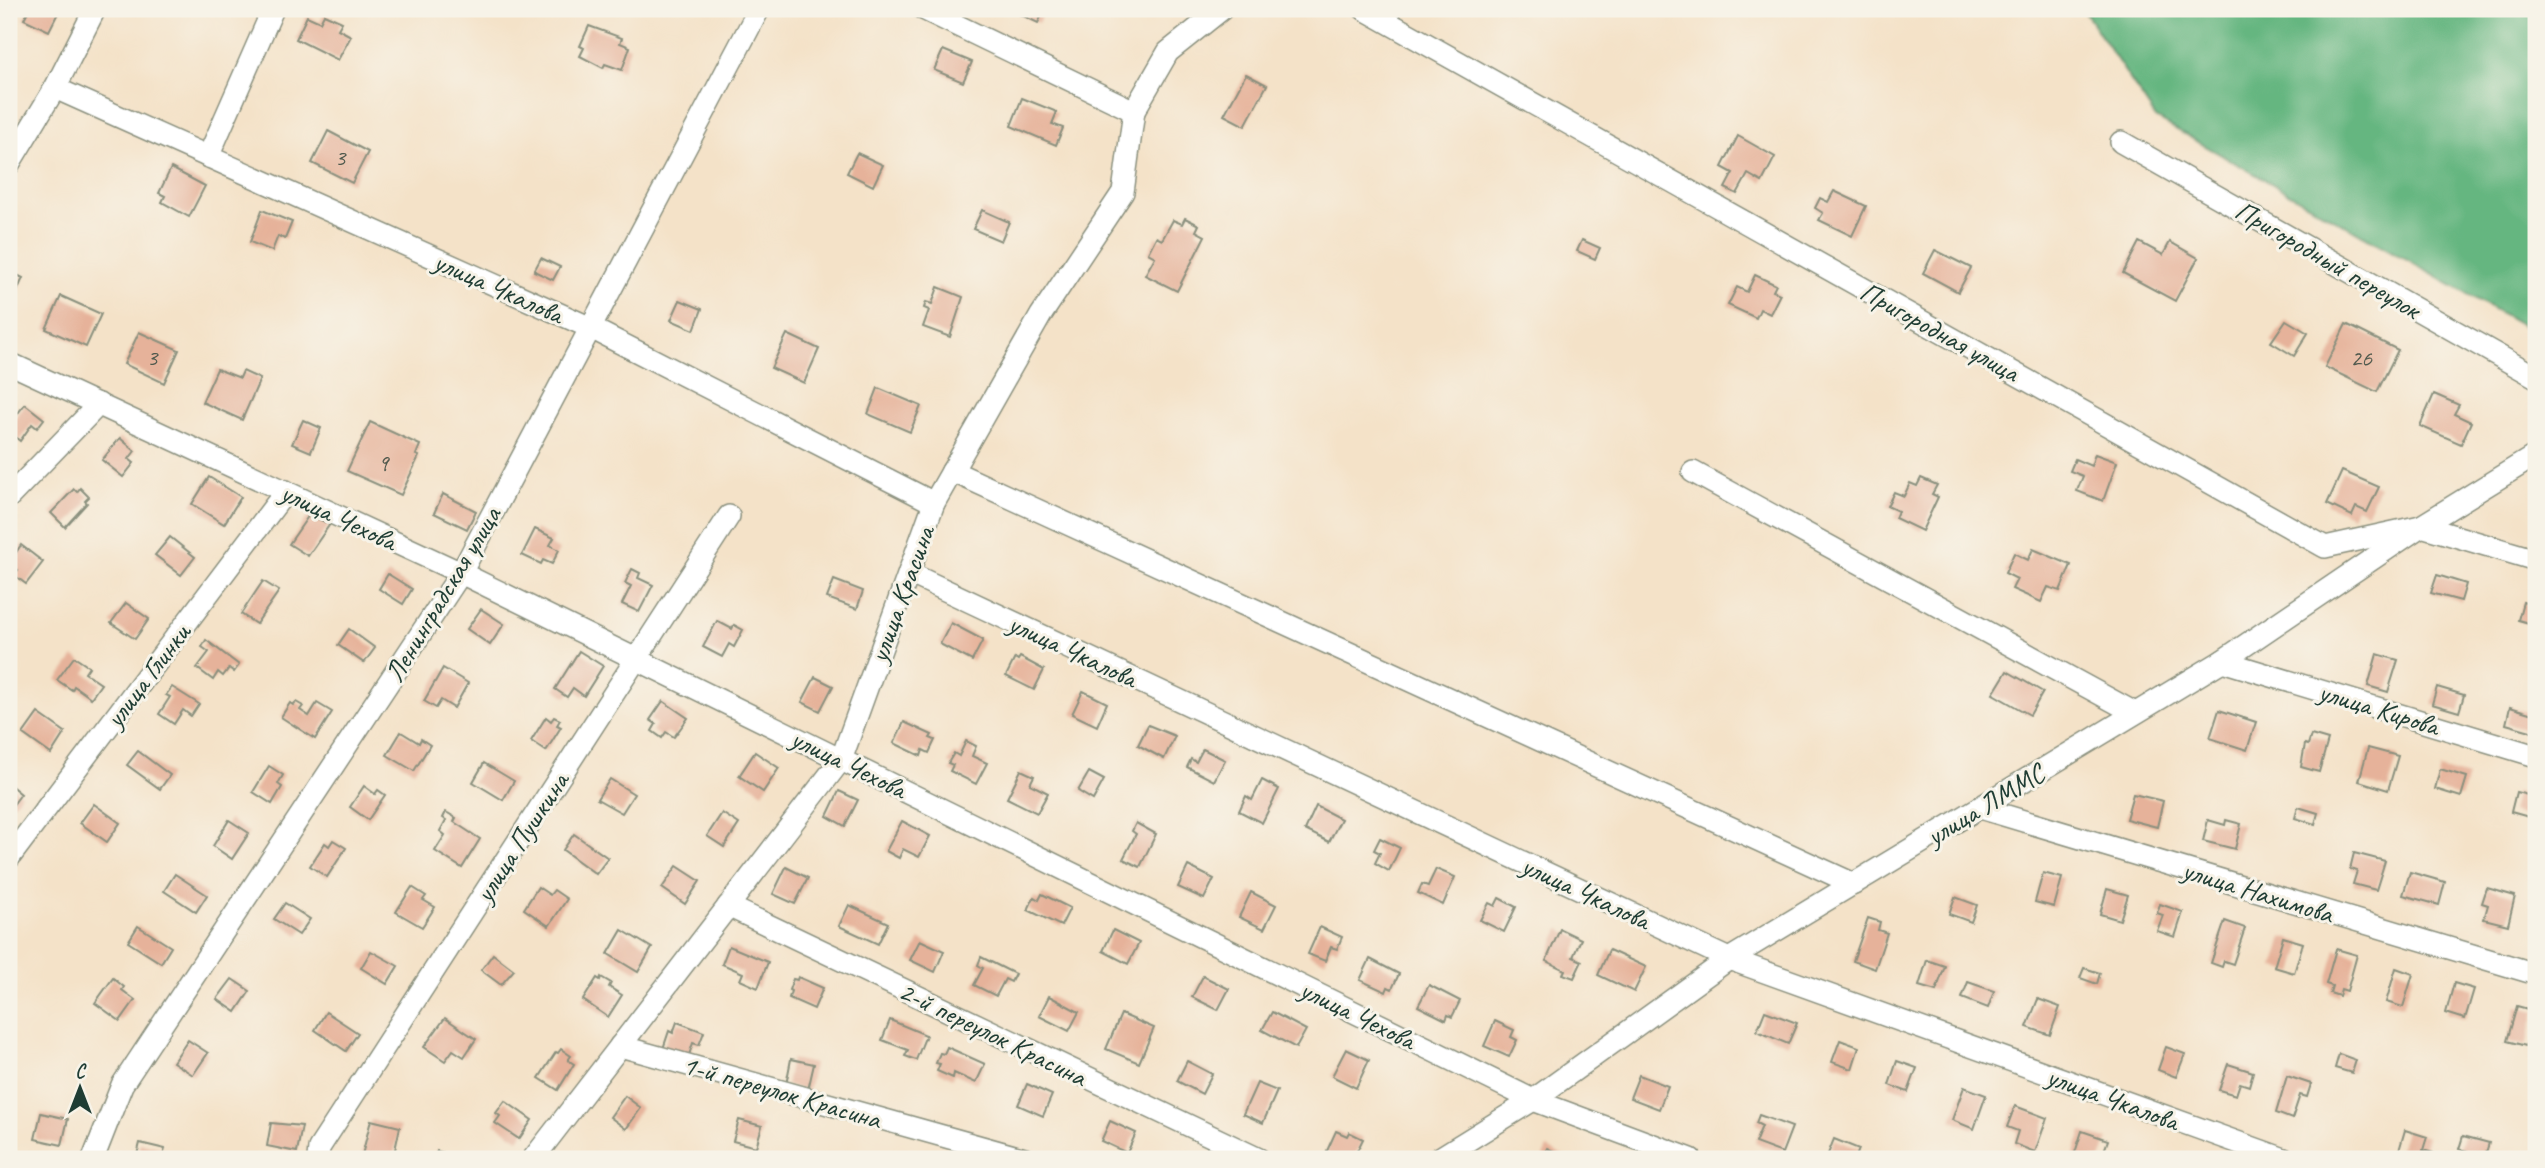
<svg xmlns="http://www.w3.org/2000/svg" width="2545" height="1168" viewBox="0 0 2545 1168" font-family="Caveat,sans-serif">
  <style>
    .forest { fill: #65b680; stroke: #427a5a; stroke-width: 2 }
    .building { fill: #e6b29a }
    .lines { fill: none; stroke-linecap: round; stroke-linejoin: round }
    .minor-casing { stroke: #8a907e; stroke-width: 24 }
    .minor { stroke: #fff; stroke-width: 21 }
    .labels { text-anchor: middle; stroke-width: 6; stroke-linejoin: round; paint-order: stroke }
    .number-label { font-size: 24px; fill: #515a4e }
    .street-label { font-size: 28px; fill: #1f3d34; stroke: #f7f3e8 }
  </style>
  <rect width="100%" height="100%" fill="#f7f3e8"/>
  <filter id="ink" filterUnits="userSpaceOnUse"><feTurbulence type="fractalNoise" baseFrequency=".0143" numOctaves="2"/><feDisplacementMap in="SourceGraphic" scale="14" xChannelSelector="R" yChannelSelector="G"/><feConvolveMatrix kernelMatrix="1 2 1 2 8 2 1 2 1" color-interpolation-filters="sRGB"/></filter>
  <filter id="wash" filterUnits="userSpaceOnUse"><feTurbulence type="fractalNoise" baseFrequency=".00686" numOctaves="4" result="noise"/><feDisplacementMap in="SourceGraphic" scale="28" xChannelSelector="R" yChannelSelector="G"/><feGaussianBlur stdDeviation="1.57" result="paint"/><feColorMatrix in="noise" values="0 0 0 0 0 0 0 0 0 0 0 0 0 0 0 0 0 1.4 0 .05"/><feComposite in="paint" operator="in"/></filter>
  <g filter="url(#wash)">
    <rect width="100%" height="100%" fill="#f4e2c8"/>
    <polygon class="forest" points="2083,9 2536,9 2536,333 2156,118"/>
    <g id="blocks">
      <g class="building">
        <polygon points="29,9 60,9 49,31 24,19"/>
        <polygon points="1009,9 1045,9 1038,23"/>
        <polygon points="324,14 342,22 338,29 351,36 338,60 296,39 307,16 320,22"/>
        <polygon points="589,26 622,38 620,43 630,47 622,70 605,64 603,68 580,56 584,48 580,46"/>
        <polygon points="943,50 972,62 963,82 934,70"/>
        <polygon points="1246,74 1267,85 1245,126 1224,115"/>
        <polygon points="1022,98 1057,112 1052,124 1063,128 1056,145 1011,126"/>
        <polygon points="328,131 368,152 352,183 312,163"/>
        <polygon points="1738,136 1775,157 1762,182 1748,174 1737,194 1725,188 1733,173 1722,167"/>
        <polygon points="857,153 883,165 873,186 847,173"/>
        <polygon points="171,168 205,186 189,217 162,202 165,196 159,193"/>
        <polygon points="1834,191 1866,206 1852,236 1819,220 1823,213 1815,208 1820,198 1828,202"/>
        <polygon points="262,210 292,222 285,239 278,236 272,251 250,242"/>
        <polygon points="982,210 1009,222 1001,241 973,229"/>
        <polygon points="1185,218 1199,225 1196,231 1205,236 1177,291 1145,275 1155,257 1148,253 1156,237 1162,240 1173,220 1182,224"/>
        <polygon points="1582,240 1600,248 1595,259 1577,251"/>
        <polygon points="2139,242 2163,255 2170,242 2198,258 2175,301 2123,273"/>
        <polygon points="1935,250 1971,268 1958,292 1923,273"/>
        <polygon points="541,258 560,267 553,280 534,271"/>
        <polygon points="9,271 23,278 9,309"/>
        <polygon points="1755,275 1776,285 1773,291 1780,294 1770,314 1760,309 1756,318 1728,305 1737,287 1747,292"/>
        <polygon points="938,287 963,297 950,337 923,327 929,310 924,308 926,302 932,304"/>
        <polygon points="61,296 101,314 86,347 46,329"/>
        <polygon points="680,300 702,309 694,330 671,320"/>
        <polygon points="2286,320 2308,333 2294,356 2271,342"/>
        <polygon points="2346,324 2398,350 2377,392 2325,367"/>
        <polygon points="139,332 179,350 164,383 124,364"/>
        <polygon points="787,334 819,349 804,383 771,368"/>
        <polygon points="217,369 240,378 243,371 260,379 242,420 202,402"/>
        <polygon points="878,388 921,406 910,432 868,414"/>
        <polygon points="2434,394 2459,405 2454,414 2471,422 2461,444 2420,426"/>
        <polygon points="25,404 44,419 37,428 32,424 20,441 9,432 9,425"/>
        <polygon points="303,420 321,428 311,452 292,444"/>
        <polygon points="370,422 420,445 416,455 419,456 401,495 347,471"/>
        <polygon points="120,438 135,451 129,459 134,463 123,477 102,460"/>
        <polygon points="2095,454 2117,462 2103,501 2077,491 2083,476 2070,471 2075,459 2091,466"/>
        <polygon points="2342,471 2379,487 2367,512 2356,507 2352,516 2327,504"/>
        <polygon points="209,477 241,497 224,524 192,504"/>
        <polygon points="1921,478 1937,485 1932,494 1938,497 1922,531 1895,518 1898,511 1887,506 1894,492 1904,496 1910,483 1917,486"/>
        <polygon points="80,488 89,497 85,501 87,503 65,527 51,513 74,489 77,492"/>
        <polygon points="443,494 476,511 467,529 434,513"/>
        <polygon points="311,512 330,524 308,556 289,544"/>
        <polygon points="535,529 554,538 550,545 559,550 552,564 543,560 541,564 522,555"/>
        <polygon points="170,537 195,557 181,575 155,555"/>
        <polygon points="21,545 43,562 26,584 14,575 18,570 9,563"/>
        <polygon points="2033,549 2071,565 2060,591 2048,587 2041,602 2012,589 2017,579 2005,573 2014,553 2028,560"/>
        <polygon points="632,569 640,573 638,578 653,585 639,612 622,604 631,586 625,583"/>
        <polygon points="388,574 412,589 403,604 379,589"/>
        <polygon points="2437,575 2466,584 2461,601 2431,593"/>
        <polygon points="834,580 863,591 857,609 827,598"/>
        <polygon points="263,581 279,591 256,624 241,614"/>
        <polygon points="2523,602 2536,606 2536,625 2518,620"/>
        <polygon points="126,603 149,619 135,639 111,623"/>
        <polygon points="481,609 504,624 490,645 467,629"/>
        <polygon points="717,621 732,629 734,625 743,630 734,647 729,644 722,657 703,647"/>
        <polygon points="951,623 983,640 972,661 940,644"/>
        <polygon points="349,629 375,648 364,663 338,645"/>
        <polygon points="206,640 239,665 234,672 229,668 223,676 218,672 213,680 197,668 209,652 202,647"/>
        <polygon points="579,651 603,666 584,696 573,688 567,697 555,689"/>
        <polygon points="2377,654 2398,660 2388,692 2368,686"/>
        <polygon points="74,657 89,667 85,673 101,684 91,698 74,686 72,690 57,680"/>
        <polygon points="1020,657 1044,670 1034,690 1006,676 1015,658 1018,660"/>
        <polygon points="443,668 468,683 454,708 441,700 436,708 424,701"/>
        <polygon points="2007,671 2043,692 2030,715 1993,694"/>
        <polygon points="815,677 833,686 820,711 802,702"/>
        <polygon points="172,687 199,704 191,716 183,710 174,724 159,714 170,697 166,695"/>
        <polygon points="2437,687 2464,695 2459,712 2432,704"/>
        <polygon points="1083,691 1107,703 1097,726 1072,714"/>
        <polygon points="663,701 688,718 674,737 666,732 662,738 652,731 656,724 650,720"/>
        <polygon points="296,702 303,706 300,710 309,716 317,703 332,712 315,739 281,717 290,703 293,705"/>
        <polygon points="2510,707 2536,715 2534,732 2506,724"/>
        <polygon points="2219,710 2256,722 2247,750 2210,738"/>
        <polygon points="38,713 65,732 51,754 23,734"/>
        <polygon points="546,717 551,721 554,717 560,720 557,725 561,727 546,751 531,741"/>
        <polygon points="904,722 932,735 930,738 935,740 929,753 923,750 921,756 894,743"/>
        <polygon points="1148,725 1175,736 1164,759 1138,745"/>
        <polygon points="401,732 419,743 421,739 430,745 414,771 387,755"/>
        <polygon points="2311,735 2328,740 2319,772 2301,767 2305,744 2308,745"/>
        <polygon points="966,741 976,746 972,756 987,763 976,784 950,771 953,765 948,763 954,753 959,756"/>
        <polygon points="2368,748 2398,756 2388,790 2359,781"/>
        <polygon points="1203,749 1225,760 1214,781 1187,767 1191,759 1196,762"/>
        <polygon points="138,751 170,775 160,789 127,765"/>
        <polygon points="755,752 779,768 763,792 739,776"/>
        <polygon points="484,763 514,781 503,800 473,782"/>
        <polygon points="269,766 283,775 278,784 282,787 272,804 253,792"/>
        <polygon points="2440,769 2467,777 2461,797 2435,789"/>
        <polygon points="1021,770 1034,776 1030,784 1048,793 1037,813 1007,798"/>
        <polygon points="1089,772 1104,780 1093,800 1078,791"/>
        <polygon points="610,779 634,794 622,813 597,799"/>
        <polygon points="1262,780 1279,789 1262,823 1239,811 1246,796 1252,800"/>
        <polygon points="9,784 21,794 9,810"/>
        <polygon points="364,786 375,794 378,790 385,795 368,820 350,807"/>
        <polygon points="839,791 858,800 845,826 827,816"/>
        <polygon points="2516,792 2536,797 2536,819 2511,812"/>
        <polygon points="2133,794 2163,801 2157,827 2126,819"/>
        <polygon points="94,804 120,823 107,842 80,823"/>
        <polygon points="1316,806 1341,819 1329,842 1305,830"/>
        <polygon points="2298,807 2318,813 2315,824 2295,818"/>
        <polygon points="446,812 456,818 454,822 480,839 462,868 435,851 445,835 440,831 446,820 443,818"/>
        <polygon points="722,813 739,824 724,847 707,836"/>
        <polygon points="229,820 249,833 232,859 213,846"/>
        <polygon points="2208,820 2225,825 2226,820 2241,824 2235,849 2203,841"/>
        <polygon points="902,821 930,836 919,857 903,849 899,858 886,851"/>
        <polygon points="1136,823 1156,834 1140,867 1123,859 1136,834 1132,831"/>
        <polygon points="574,834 608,858 596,874 563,850"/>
        <polygon points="1380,838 1400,848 1389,871 1375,863 1380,853 1374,850"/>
        <polygon points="333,840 346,848 327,877 310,866 325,843 329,846"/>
        <polygon points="2354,853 2385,861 2376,890 2353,884 2357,871 2350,869"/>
        <polygon points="677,866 700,881 685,904 662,888"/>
        <polygon points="1188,866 1214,879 1204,899 1178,887"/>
        <polygon points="786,867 808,878 795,904 773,894"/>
        <polygon points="1436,869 1455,877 1443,905 1418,893 1422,884 1428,886"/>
        <polygon points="2410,872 2445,882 2439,905 2403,895"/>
        <polygon points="2043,873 2062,878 2054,907 2035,902"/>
        <polygon points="175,874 207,895 196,912 164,891"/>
        <polygon points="412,887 426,896 423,900 435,907 422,927 396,912"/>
        <polygon points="538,887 550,895 554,890 567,899 549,926 524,909"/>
        <polygon points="2487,888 2515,896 2508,925 2484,919 2488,905 2482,903"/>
        <polygon points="2107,889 2128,895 2120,920 2100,914"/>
        <polygon points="1251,892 1276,905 1264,929 1239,917"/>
        <polygon points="1042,894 1070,908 1061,926 1028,910 1034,897 1039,900"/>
        <polygon points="1955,897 1977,905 1971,922 1949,914"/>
        <polygon points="1499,898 1516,907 1504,932 1480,920 1489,903 1495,906"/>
        <polygon points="285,903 310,919 299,935 274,919"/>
        <polygon points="2160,904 2183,912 2175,937 2157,931 2163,915 2157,913"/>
        <polygon points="849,905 888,923 878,944 839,926"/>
        <polygon points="1868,918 1880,922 1878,930 1887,933 1875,969 1853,961"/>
        <polygon points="2225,921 2245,928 2233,964 2224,961 2222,967 2211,963"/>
        <polygon points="138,926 171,947 161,963 128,942"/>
        <polygon points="1320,927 1342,937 1337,949 1331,947 1325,961 1308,954"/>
        <polygon points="1560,929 1581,939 1573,957 1582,961 1574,978 1563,974 1565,970 1546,961"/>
        <polygon points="622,930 652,948 638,972 608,954"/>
        <polygon points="1113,930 1139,943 1128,964 1103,951"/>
        <polygon points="2283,937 2303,943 2294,973 2274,967"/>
        <polygon points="920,940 944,951 935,972 910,960"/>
        <polygon points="729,946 768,962 758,988 740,980 743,973 722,964"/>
        <polygon points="2336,949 2357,955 2347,991 2341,989 2339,996 2330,993 2332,986 2326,984"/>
        <polygon points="1609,950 1646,967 1634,992 1598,975"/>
        <polygon points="371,951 398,966 387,984 361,968"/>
        <polygon points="493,954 514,970 501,985 481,970"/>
        <polygon points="981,957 1015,974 1011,982 1005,979 996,996 974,985 983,968 978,965"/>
        <polygon points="1370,959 1399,974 1392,989 1388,987 1386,992 1360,980"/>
        <polygon points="1927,960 1945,966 1936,991 1919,986"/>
        <polygon points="2084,968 2100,973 2097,984 2080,978"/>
        <polygon points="2396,968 2413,974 2403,1007 2386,1002"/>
        <polygon points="1203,976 1229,989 1218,1010 1192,997"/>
        <polygon points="601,977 611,983 609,987 622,995 608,1017 583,1000 597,978 600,980"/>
        <polygon points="798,977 823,988 814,1009 789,998 791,991 789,990 793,979 797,980"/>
        <polygon points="113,978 124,987 122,990 135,1000 120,1021 95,1003"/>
        <polygon points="232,979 250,991 236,1012 217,999"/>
        <polygon points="1968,982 1994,991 1988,1008 1962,998"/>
        <polygon points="2454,983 2474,989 2465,1019 2446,1013"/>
        <polygon points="1429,985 1460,1001 1452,1017 1448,1015 1446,1020 1418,1006"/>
        <polygon points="1049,996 1079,1012 1069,1031 1039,1016"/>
        <polygon points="2038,999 2060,1007 2050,1035 2027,1027"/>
        <polygon points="2517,1006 2535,1011 2526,1046 2507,1041"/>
        <polygon points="1765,1011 1797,1023 1788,1044 1757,1031"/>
        <polygon points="326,1012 358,1033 346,1051 315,1030"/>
        <polygon points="1272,1012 1306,1030 1296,1048 1262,1030"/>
        <polygon points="1121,1014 1154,1028 1139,1063 1106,1049"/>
        <polygon points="445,1018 476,1039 464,1057 453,1050 445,1061 424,1047"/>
        <polygon points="890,1020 926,1035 916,1060 905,1056 908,1050 882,1040"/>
        <polygon points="1495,1021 1514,1030 1511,1037 1517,1040 1509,1057 1484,1046"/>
        <polygon points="677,1022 704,1032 699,1045 693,1043 687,1061 662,1052 669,1031 673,1033"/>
        <polygon points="188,1040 208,1053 193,1075 173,1062"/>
        <polygon points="1840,1040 1859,1047 1852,1069 1832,1062"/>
        <polygon points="947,1047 985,1064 976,1083 954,1073 953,1078 937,1071 940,1064 936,1063 940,1053 944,1054"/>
        <polygon points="2166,1047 2185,1054 2176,1077 2158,1070"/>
        <polygon points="561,1049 571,1056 568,1060 574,1064 558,1090 539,1078 556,1052 558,1053"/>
        <polygon points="1346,1049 1369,1060 1356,1088 1332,1076"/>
        <polygon points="2339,1054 2356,1060 2352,1073 2335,1068"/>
        <polygon points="791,1059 814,1064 808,1090 786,1085"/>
        <polygon points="1187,1061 1212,1074 1202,1094 1177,1081"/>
        <polygon points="1897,1061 1917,1068 1908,1092 1889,1085"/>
        <polygon points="2228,1064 2253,1072 2249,1086 2240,1083 2236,1095 2219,1090"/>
        <polygon points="1639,1075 1668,1086 1659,1109 1630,1098"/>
        <polygon points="2287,1076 2311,1084 2307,1097 2300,1095 2292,1119 2276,1113"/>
        <polygon points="1257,1083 1277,1091 1263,1123 1243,1114"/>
        <polygon points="1027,1084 1052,1095 1043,1116 1018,1105"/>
        <polygon points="1964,1087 1986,1095 1974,1129 1952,1120"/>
        <polygon points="625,1096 641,1108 626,1129 610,1117"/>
        <polygon points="505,1101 532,1120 519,1139 495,1123 500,1116 496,1113"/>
        <polygon points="2015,1106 2047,1118 2035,1152 2014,1144 2018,1131 2007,1127"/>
        <polygon points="41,1113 68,1119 62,1145 35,1139"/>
        <polygon points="1759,1115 1792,1127 1782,1153 1755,1143 1762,1126 1756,1123"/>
        <polygon points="371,1120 400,1127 393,1159 361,1159"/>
        <polygon points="739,1120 762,1126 756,1147 733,1141"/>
        <polygon points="1110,1121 1136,1133 1127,1153 1101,1141"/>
        <polygon points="271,1123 302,1126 297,1152 267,1146"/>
        <polygon points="2405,1130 2427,1137 2423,1150 2433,1153 2431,1159 2417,1159 2398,1154"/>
        <polygon points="1336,1131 1347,1136 1349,1132 1363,1139 1353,1159 1340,1159 1326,1153"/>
        <polygon points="2082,1131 2108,1140 2101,1159 2073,1159"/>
        <polygon points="2463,1136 2489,1143 2484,1159 2465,1159 2467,1151 2459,1149"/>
        <polygon points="1834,1139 1859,1149 1855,1159 1826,1159"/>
        <polygon points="140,1143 165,1149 162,1159 136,1159"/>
        <polygon points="1547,1148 1570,1159 1542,1159"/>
        <polygon points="437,1151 455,1156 454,1159 434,1159"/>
      </g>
    </g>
  </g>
  <g filter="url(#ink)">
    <use href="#blocks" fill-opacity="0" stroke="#8a907e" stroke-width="2"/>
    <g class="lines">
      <g class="minor-casing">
        <g id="minor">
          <polyline points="923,9 1134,111"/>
          <polyline points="1364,9 2325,547 2421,526 2536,560"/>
          <polyline points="55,88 591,328 934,503"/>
          <polyline points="2121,142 2536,377"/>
          <polyline points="208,157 273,9"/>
          <polyline points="9,164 55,88 95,9"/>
          <polyline points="9,363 461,573 1533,1100 1691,1159"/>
          <polyline points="952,471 1854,884"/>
          <polyline points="1693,472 2135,713"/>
          <polyline points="9,497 99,404"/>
          <polyline points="909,573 1729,959 2284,1159"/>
          <polyline points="2222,661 2536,756"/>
          <polyline points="1980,808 2536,974"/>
          <polyline points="9,858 286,491"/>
          <polyline points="728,906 1259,1159"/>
          <polyline points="620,1046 1025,1159"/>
          <polyline points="93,1159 122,1085 461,573 759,9"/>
          <polyline points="318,1159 319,1148 729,516"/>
          <polyline points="533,1159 841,760 934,503 1041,315 1123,192 1134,111 1168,52 1222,9"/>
          <polyline points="1438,1159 1533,1100 1729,959 2222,661 2421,526 2536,455"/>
        </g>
      </g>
      <use href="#minor" class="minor"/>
    </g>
  </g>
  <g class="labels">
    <g class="number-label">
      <text x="340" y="165">3</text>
      <text x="152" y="365">3</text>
      <text x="2361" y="366">26</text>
      <text x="383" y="471">9</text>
    </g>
    <g class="street-label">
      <text transform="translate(2328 259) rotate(30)" y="10">Пригородный переулок</text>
      <text transform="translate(499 287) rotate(24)" y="10">улица Чкалова</text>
      <text transform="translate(1940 331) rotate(29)" y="10">Пригородная улица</text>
      <text transform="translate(339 516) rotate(25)" y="10">улица Чехова</text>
      <text transform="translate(442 594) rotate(-59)" y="10">Ленинградская улица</text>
      <text transform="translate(901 594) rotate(-70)" y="10">улица Красина</text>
      <text transform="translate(1073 650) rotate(25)" y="10">улица Чкалова</text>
      <text transform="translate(147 675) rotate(-53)" y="10">улица Глинки</text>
      <text transform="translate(2379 708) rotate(17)" y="10">улица Кирова</text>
      <text transform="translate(849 763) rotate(26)" y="10">улица Чехова</text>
      <text transform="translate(1985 804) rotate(-31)" y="10">улица ЛММС</text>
      <text transform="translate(521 837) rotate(-57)" y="10">улица Пушкина</text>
      <text transform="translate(2258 891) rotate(17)" y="10">улица Нахимова</text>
      <text transform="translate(1586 892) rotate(25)" y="10">улица Чкалова</text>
      <text transform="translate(1358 1014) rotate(26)" y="10">улица Чехова</text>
      <text transform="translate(993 1033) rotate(26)" y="10">2-й переулок Красина</text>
      <text transform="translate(782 1091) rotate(16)" y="10">1-й переулок Красина</text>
      <text transform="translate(2113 1098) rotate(20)" y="10">улица Чкалова</text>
    </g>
  </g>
  <rect width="2545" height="1168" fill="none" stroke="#f7f3e8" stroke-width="35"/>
  <g transform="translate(80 1088)" stroke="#f7f3e8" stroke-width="5" paint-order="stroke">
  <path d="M0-5L12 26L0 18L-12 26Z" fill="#1f3d34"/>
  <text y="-10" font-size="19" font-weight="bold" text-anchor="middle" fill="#1f3d34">С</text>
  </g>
</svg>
